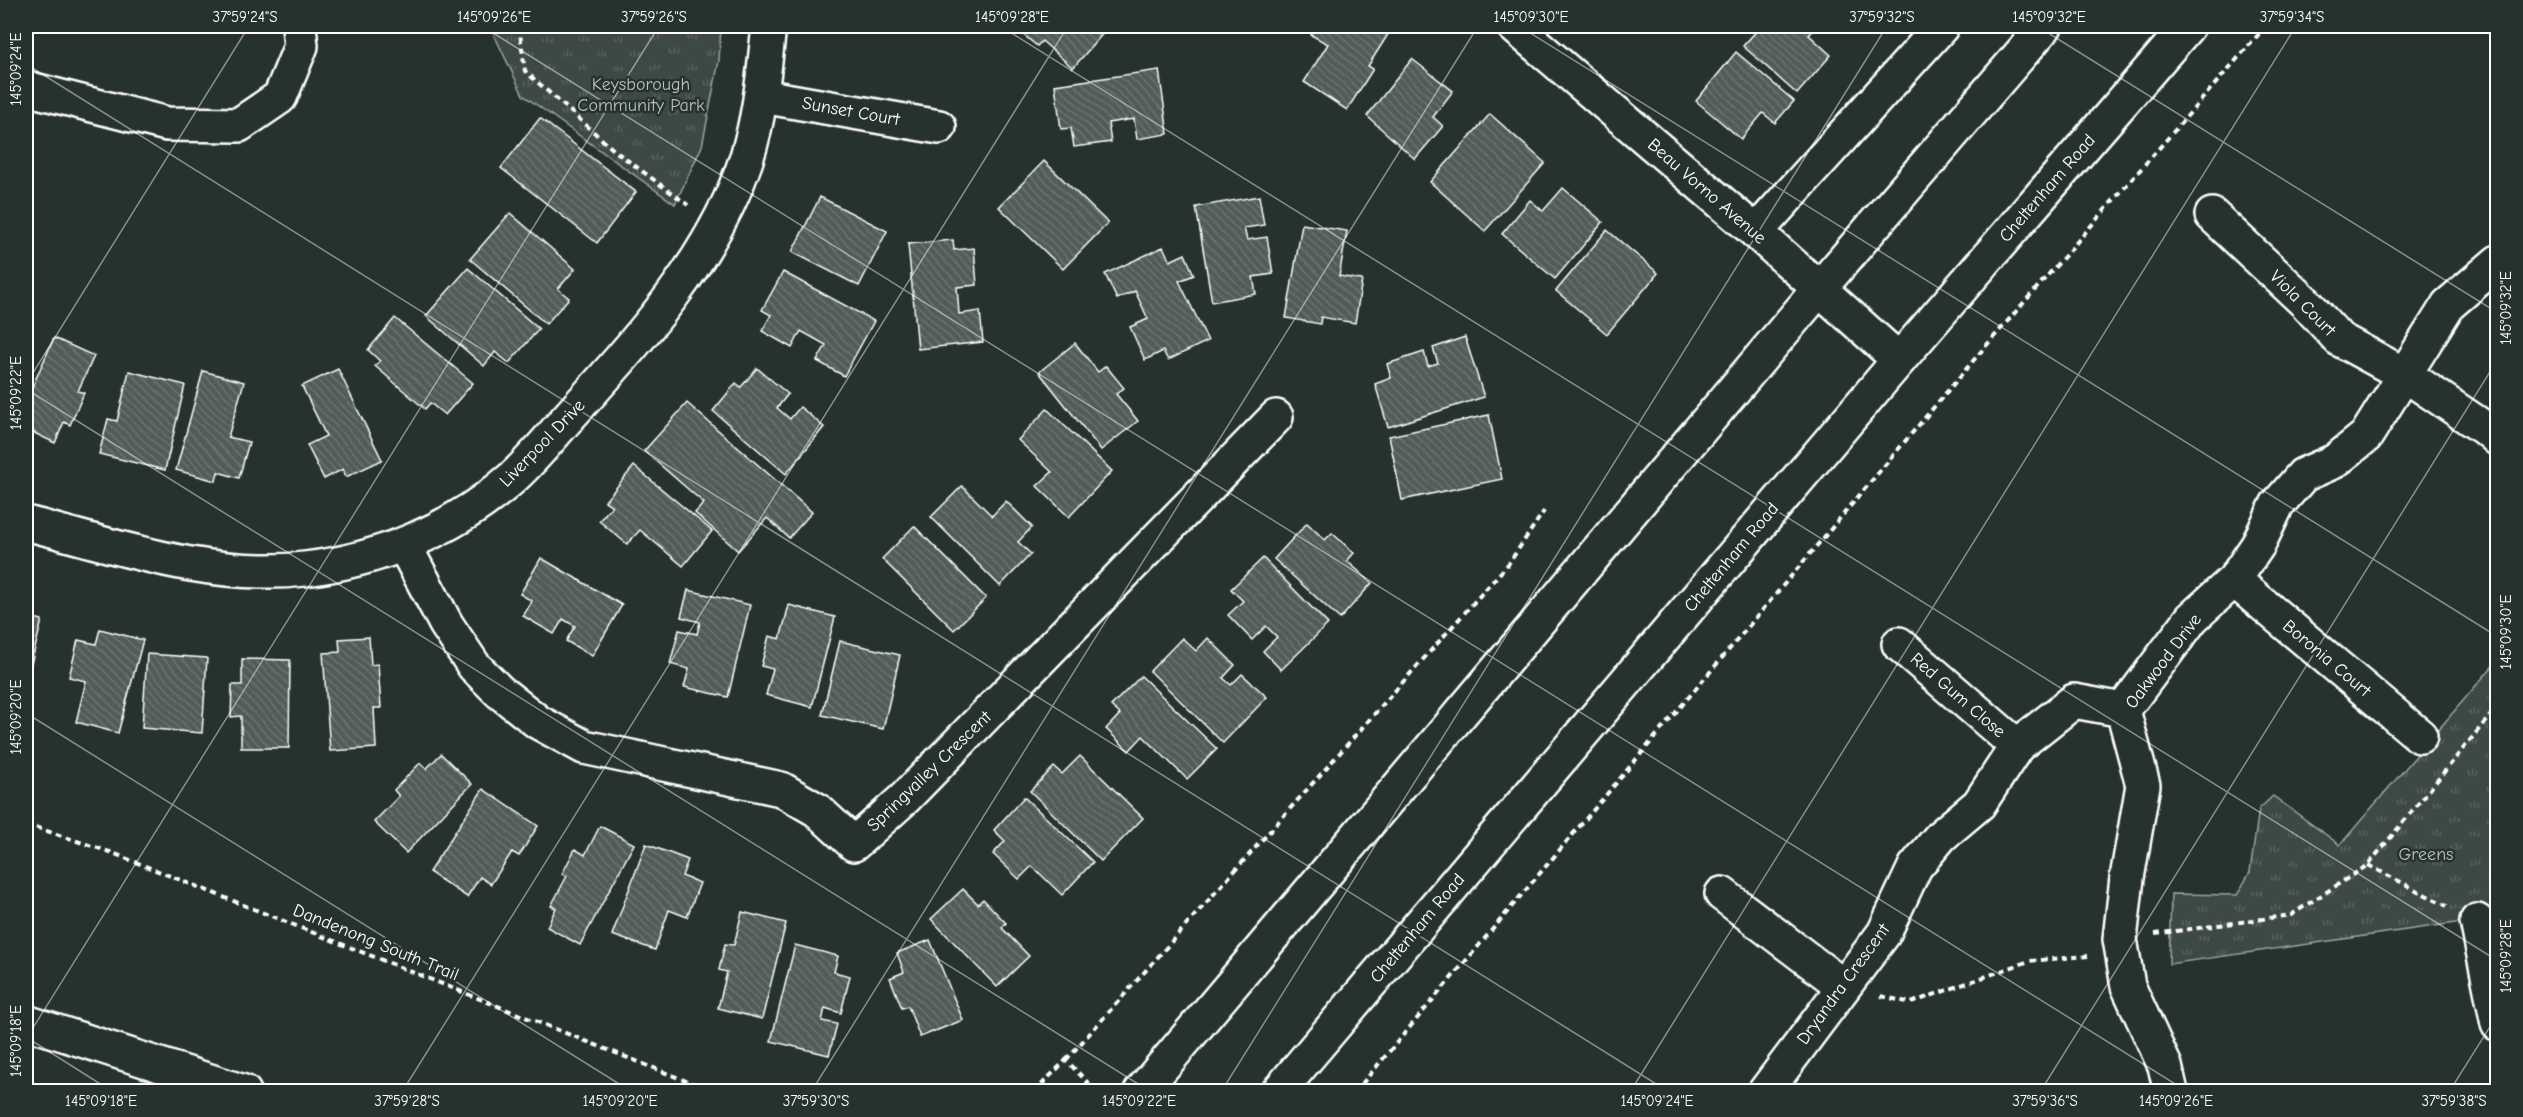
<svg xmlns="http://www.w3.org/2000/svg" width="2523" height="1117" viewBox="0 0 2523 1117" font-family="'Comic Neue',sans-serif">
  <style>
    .park { fill: url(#park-tufts); stroke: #9ea4a2; stroke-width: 1.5 }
    .building { fill: url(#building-back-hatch); stroke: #fff; stroke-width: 1.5 }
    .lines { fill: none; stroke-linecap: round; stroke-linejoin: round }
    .street-casing { stroke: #fff; stroke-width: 38 }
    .primary-casing { stroke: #fff; stroke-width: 38 }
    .highway-casing { stroke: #fff; stroke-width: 38 }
    .path { stroke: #fff; stroke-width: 4; stroke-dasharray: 6 4.5; stroke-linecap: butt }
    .street { stroke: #26332d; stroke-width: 33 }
    .primary { stroke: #26332d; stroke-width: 33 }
    .highway { stroke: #26332d; stroke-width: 33 }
    .ticks { fill: none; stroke: #fff; stroke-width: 1.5; stroke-opacity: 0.45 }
    .labels { text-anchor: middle; stroke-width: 5; stroke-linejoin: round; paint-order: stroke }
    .park-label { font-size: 18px; fill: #bbbfbe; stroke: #26332d }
    .street-label { font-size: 18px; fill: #fff; stroke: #26332d }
    .neatline { fill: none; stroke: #fff; stroke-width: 2 }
    .ticks-label { font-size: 15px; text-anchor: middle; fill: #fff }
  </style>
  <defs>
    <pattern id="park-tufts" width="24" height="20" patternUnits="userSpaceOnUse" patternTransform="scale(1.5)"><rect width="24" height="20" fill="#3e4944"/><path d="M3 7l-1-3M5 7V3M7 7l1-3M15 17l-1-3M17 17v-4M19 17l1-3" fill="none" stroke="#5b6460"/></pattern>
    <pattern id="building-back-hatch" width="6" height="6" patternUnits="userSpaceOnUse" patternTransform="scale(1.5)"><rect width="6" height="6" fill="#515c57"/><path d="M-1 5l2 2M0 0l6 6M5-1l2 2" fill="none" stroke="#6b7470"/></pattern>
  </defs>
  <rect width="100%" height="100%" fill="#26332d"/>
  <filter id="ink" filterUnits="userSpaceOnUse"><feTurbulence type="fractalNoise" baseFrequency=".0167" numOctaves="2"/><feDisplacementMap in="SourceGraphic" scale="12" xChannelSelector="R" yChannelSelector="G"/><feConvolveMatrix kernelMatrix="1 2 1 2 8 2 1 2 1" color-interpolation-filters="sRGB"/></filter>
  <g filter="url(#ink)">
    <g class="park">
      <polygon points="490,26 721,26 719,61 702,146 675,204 523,95"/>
      <polygon points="2497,661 2497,917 2169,964 2171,894 2237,895 2250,872 2259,809 2273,796 2340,845"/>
    </g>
    <g class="building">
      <polygon points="913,26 935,26 931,33"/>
      <polygon points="1013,26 1096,26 1104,32 1073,68 1042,41 1037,46"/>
      <polygon points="1317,26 1388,26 1392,28 1368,66 1373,69 1347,110 1304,82 1328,44 1311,35"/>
      <polygon points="1761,26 1817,26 1809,35 1831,55 1797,94 1743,46"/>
      <polygon points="1736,52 1794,101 1775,123 1763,113 1741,139 1696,101"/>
      <polygon points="1412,59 1453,91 1433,117 1443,126 1415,159 1367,116"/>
      <polygon points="1159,70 1168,134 1137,139 1134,119 1108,123 1111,142 1074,147 1071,128 1061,129 1055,85"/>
      <polygon points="1490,114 1545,163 1485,231 1430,182"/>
      <polygon points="540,118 636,192 597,243 501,168"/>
      <polygon points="1044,161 1108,223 1063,269 999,207"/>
      <polygon points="1563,188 1603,222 1555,279 1502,234 1530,200 1543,211"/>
      <polygon points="1259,196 1264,225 1244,228 1247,240 1267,237 1273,274 1253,277 1256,294 1212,302 1196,207"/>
      <polygon points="820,197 887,231 859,286 792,252"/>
      <polygon points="510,213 575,269 558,289 569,298 546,324 470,259"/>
      <polygon points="1302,224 1347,231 1339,276 1362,280 1355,323 1321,317 1320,324 1286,318"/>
      <polygon points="1607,230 1658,273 1607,334 1556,291"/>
      <polygon points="953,240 954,250 974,248 977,285 957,287 959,314 980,311 983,342 918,349 908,244"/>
      <polygon points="1163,247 1170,261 1185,254 1194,275 1179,281 1208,341 1168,360 1163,351 1145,360 1130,327 1148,319 1135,291 1117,299 1105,274"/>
      <polygon points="468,268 539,329 509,363 495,352 484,366 426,316"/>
      <polygon points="783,272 874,321 844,376 817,361 826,345 801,331 792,348 762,331 771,315 762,310"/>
      <polygon points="395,318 473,383 445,415 430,403 425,409 375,366 380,361 368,350"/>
      <polygon points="1465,337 1484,397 1388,427 1375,384 1391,378 1387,364 1424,352 1428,366 1438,363 1433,348"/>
      <polygon points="54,338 94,356 78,391 84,393 70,425 64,422 55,443 26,429 26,401"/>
      <polygon points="1075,343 1098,372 1106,366 1124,388 1116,394 1138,421 1101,450 1039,372"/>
      <polygon points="757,368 788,394 777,408 790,419 800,407 824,427 786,474 713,411 736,383 741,387"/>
      <polygon points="338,369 382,460 346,477 343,469 324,479 307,445 326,436 302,386"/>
      <polygon points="129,371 185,385 165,470 99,454 108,419 117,421"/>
      <polygon points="203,371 244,382 228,437 249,442 239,478 218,472 216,481 176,470"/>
      <polygon points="687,403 812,512 789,538 767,518 738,551 695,513 704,503 644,451"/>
      <polygon points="1047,409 1112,471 1069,517 1037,486 1052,472 1018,440"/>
      <polygon points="1489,415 1502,479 1402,500 1389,436"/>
      <polygon points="634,466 712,531 683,566 640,530 627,544 599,521 612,506 605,501"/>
      <polygon points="962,486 992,516 1006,501 1032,527 1018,542 1031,554 1000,586 931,517"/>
      <polygon points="1307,523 1325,540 1332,533 1354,553 1347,561 1372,583 1340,619 1274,559"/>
      <polygon points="914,526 986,598 954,630 882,559"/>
      <polygon points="541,558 622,605 592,656 566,641 575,626 563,619 554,634 523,616 532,601 520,594"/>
      <polygon points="1263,558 1328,624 1281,670 1263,651 1277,637 1266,626 1252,640 1228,615 1243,601 1231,589"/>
      <polygon points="688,590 750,605 728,697 684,687 689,669 670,664 679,630 697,634 700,622 681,617"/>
      <polygon points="789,605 835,617 812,707 766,695 773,669 761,666 769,636 780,639"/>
      <polygon points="26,616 42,620 26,684"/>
      <polygon points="100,629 143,640 118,733 76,722 86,681 69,677 78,640 96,644"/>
      <polygon points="369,637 371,665 378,664 381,708 374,708 376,748 330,751 323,653 340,652 339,639"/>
      <polygon points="1182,638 1196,651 1208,638 1235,665 1223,678 1231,685 1242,674 1267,697 1223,743 1150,671"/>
      <polygon points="840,641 900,655 883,729 822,715"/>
      <polygon points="147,654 207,658 202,733 142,728"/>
      <polygon points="242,659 290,660 289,748 241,748 241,716 231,717 232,685 242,685"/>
      <polygon points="1141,676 1217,749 1187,779 1143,736 1129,751 1106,729 1120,714 1111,706"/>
      <polygon points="441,754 472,784 406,853 374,822 399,796 394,790 420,763 426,769"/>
      <polygon points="1080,756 1143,818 1101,861 1030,791 1054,767 1062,774"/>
      <polygon points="483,789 538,826 519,856 512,852 491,884 480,877 467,897 429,872"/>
      <polygon points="1024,797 1093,862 1062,895 1032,866 1019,879 993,854 1005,841 994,830"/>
      <polygon points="600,826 634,844 580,945 547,927 556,908 551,906 567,876 562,874 575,849 585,855"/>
      <polygon points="646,844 688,860 682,876 700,883 687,917 669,910 655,950 612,935"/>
      <polygon points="963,889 978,904 983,899 1006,923 1002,928 1029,956 997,987 931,919"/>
      <polygon points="742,912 786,923 762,1019 718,1008 727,972 719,970 725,944 734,945"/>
      <polygon points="930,940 963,1020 920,1037 908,1006 902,1008 890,978 904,972 897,953"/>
      <polygon points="795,945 838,956 834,972 850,976 841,1013 825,1008 822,1021 837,1024 829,1055 771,1041"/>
    </g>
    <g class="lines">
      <g class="street-casing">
        <g id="street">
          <polyline points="1514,26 1756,232 1899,360"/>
          <polyline points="26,88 167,124 239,125 280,97 301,46 299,26"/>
          <polyline points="762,96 939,127"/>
          <polyline points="2212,215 2306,303 2339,339 2407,376 2490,432 2498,439"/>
          <polyline points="1756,232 1942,26"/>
          <path d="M26,523C115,546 211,580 305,569C379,560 453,530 510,480C533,460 553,434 574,411C642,337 713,257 746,160C760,117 764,71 769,26"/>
          <polyline points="404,545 446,624 474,666 500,692 538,722 584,747 781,789 817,810 854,844 905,798 1276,417"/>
          <polyline points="2234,580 2420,736"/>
          <polyline points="1899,644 2017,746"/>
          <polyline points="1722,894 1843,986"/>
          <polyline points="2477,921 2498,1024"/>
          <polyline points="1765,1092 1884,933 1915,867 1941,836 1979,804 2017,746 2074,701 2123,710"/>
          <polyline points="2171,1092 2165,1066 2128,986 2120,939 2127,878 2143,785 2123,710 2192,618 2234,580 2258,545 2277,505 2303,475 2335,461 2366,436 2448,305 2498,262"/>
        </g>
      </g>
      <g class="primary-casing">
        <g id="primary">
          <polyline points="1141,1092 1819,289 2045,26"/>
          <polyline points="1278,1092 1899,360 2188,26"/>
        </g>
      </g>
      <g class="highway-casing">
        <polyline id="highway" points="26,1022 244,1092"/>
      </g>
      <g class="path">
        <polyline points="519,26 525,71 615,151 688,205"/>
        <polyline points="26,824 110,852 714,1092"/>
        <polyline points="2368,865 2447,906"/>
        <polyline points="2155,934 2291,915 2368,865 2498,706"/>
        <polyline points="1881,996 1911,1003 2029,961 2088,956"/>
        <polyline points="1066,1060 1509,563 1544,511"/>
        <polyline points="1034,1092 1066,1060 1097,1092"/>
        <polyline points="1355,1092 1978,355 2266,26"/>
      </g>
      <use href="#street" class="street"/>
      <use href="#primary" class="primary"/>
      <use href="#highway" class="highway"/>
    </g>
  </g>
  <path class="ticks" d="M482,26L2188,1092M1000,26L2498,961M1519,26L2498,637M2037,26L2498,313M26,64L1669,1092M26,384L249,26M26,389L1151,1092M26,713L632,1092M26,1037L113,1092M26,1039L659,26M402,1092L1068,26M811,1092L1478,26M1221,1092L1887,26M1630,1092L2296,26M2040,1092L2498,359M2449,1092L2498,1014"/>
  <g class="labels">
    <g class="park-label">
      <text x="641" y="90">Keysborough<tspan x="641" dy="21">Community Park</tspan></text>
      <text x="2426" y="860">Greens</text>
    </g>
    <g class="street-label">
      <text transform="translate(851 111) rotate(10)" y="6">Sunset Court</text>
      <text transform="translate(2047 188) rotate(-49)" y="6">Cheltenham Road</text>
      <text transform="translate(1707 191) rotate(41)" y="6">Beau Vorno Avenue</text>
      <text transform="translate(2303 303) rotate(45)" y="6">Viola Court</text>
      <text transform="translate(542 443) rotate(-46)" y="6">Liverpool Drive</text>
      <text transform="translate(1731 557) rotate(-50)" y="6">Cheltenham Road</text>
      <text transform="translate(2327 658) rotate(40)" y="6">Boronia Court</text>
      <text transform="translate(2163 661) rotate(-53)" y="6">Oakwood Drive</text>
      <text transform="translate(1958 695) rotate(41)" y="6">Red Gum Close</text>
      <text transform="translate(929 771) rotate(-44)" y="6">Springvalley Crescent</text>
      <text transform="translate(1417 928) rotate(-50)" y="6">Cheltenham Road</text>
      <text transform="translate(376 942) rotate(22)" y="6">Dandenong South Trail</text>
      <text transform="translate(1843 984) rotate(-54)" y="6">Dryandra Crescent</text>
    </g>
  </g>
  <rect width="2523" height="1117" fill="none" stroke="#26332d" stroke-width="66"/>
  <rect x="33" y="33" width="2457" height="1051" class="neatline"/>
  <g class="ticks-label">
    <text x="245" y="22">37°59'24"S</text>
    <text x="494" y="22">145°09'26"E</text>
    <text x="654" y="22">37°59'26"S</text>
    <text x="1012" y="22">145°09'28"E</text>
    <text x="1531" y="22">145°09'30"E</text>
    <text x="1882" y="22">37°59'32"S</text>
    <text x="2049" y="22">145°09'32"E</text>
    <text x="2292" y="22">37°59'34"S</text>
    <text transform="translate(16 69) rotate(-90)" y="5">145°09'24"E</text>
    <text transform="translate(2506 308) rotate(-90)" y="5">145°09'32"E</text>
    <text transform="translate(16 393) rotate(-90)" y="5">145°09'22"E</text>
    <text transform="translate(2506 632) rotate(-90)" y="5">145°09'30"E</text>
    <text transform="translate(16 717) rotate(-90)" y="5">145°09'20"E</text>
    <text transform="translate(2506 956) rotate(-90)" y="5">145°09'28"E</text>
    <text transform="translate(16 1041) rotate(-90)" y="5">145°09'18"E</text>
    <text x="101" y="1106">145°09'18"E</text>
    <text x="407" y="1106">37°59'28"S</text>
    <text x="620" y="1106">145°09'20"E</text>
    <text x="816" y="1106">37°59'30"S</text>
    <text x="1139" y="1106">145°09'22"E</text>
    <text x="1657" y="1106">145°09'24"E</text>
    <text x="2045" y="1106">37°59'36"S</text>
    <text x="2176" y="1106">145°09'26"E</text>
    <text x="2454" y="1106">37°59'38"S</text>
  </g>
</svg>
